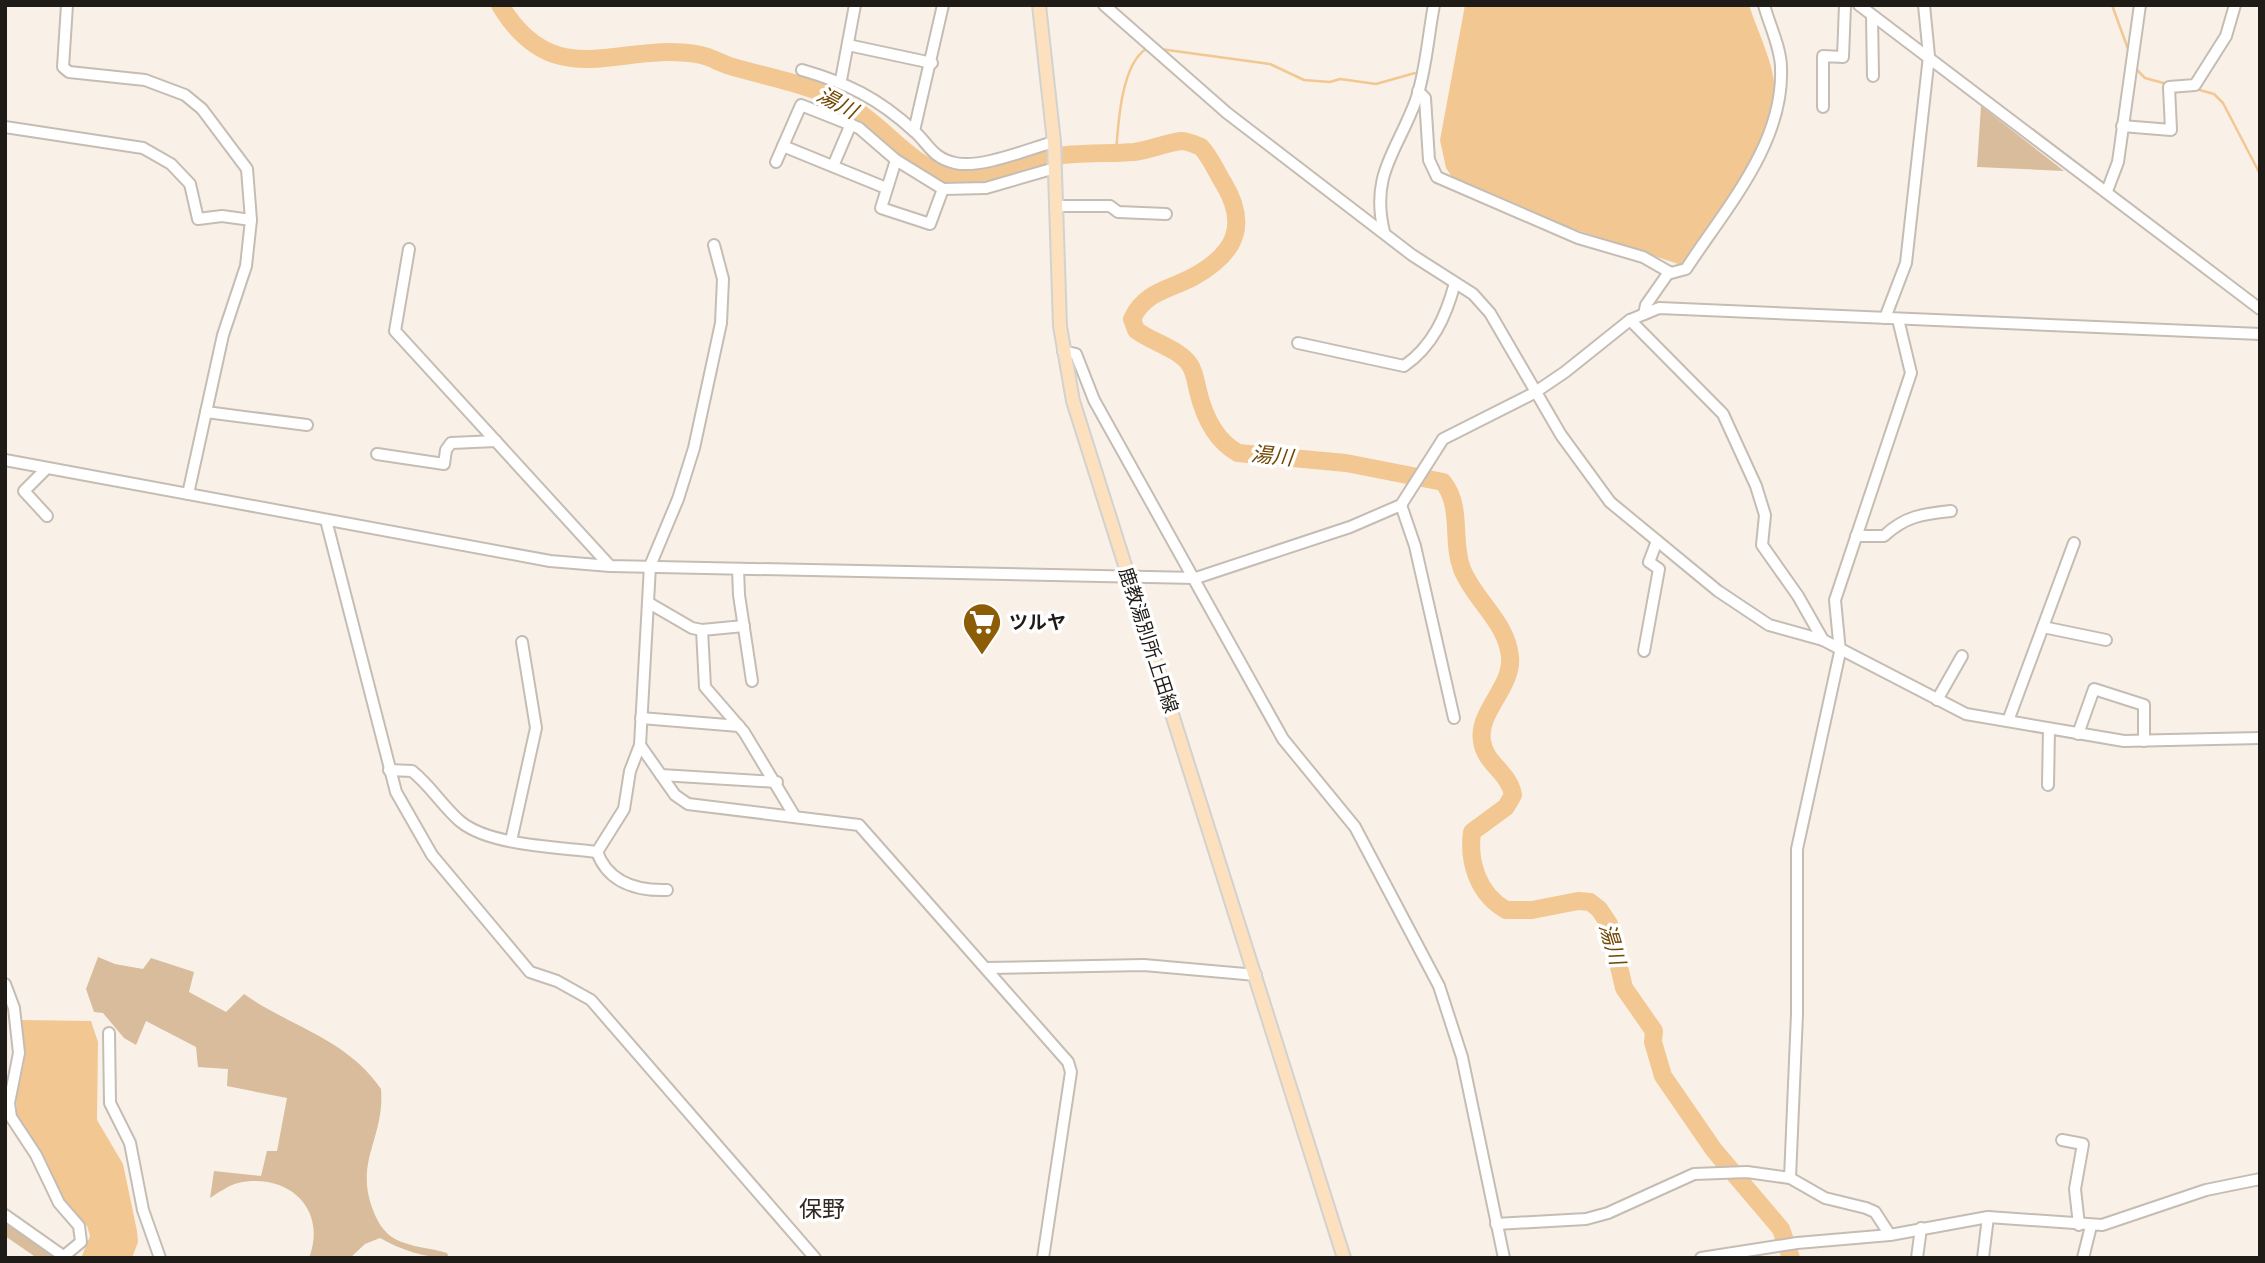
<svg xmlns="http://www.w3.org/2000/svg" width="2265" height="1263" viewBox="0 0 2265 1263" font-family="'Space Grotesk','Noto Sans JP',sans-serif">
  <style>
    .green { fill: #d8bc9b }
    .water { fill: #f3c792 }
    .lines { fill: none; stroke-linecap: round; stroke-linejoin: round }
    .stream { stroke: #f3c792; stroke-width: 2.5 }
    .river { stroke: #f3c792; stroke-width: 18 }
    .minor-casing { stroke: #c5bdb4; stroke-width: 14 }
    .major-casing { stroke: #d2d2d1; stroke-width: 16 }
    .minor { stroke: #fff; stroke-width: 10 }
    .major { stroke: #fde0be; stroke-width: 12 }
    .labels { text-anchor: middle; stroke-width: 7; stroke-linejoin: round; paint-order: stroke }
    .poi-label { font-size: 19px; font-weight: bold; fill: #1f1c18; stroke: #fff; text-anchor: start }
    .street-label { font-size: 19px; fill: #1f1c18; stroke: #fff }
    .water-label { font-size: 21px; font-style: italic; fill: #714804; stroke: #fff }
    .quarter-label { font-size: 23px; fill: #312a23; stroke: #fff }
  </style>
  <rect width="100%" height="100%" fill="#f9f1e7"/>
  <g class="green">
    <polygon points="1981,106 2064,171 1977,167"/>
    <path d="M98,957L115,964L143,969L151,958L194,972L189,992L226,1012L244,994C291,1027 347,1039 381,1089C385,1138 354,1161 373,1210C377,1221 384,1233 395,1239C410,1247 431,1248 447,1253L449,1258C425,1258 401,1250 380,1238L365,1244L350,1258H309C328,1208 287,1172 238,1183C229,1185 218,1193 210,1198L214,1171L261,1176L267,1151H277L287,1098L227,1086L228,1069L198,1067L196,1047L146,1021L136,1045L124,1038L103,1013L94,1012L86,989Z"/>
    <polygon points="5,1221 58,1258 37,1258 5,1236"/>
  </g>
  <g class="water">
    <path d="M1465,5H1749C1756,27 1772,60 1774,82C1777,139 1712,219 1681,265L1515,209L1452,177L1446,168L1440,140Z"/>
    <polygon points="21,1020 91,1021 98,1042 97,1120 123,1164 137,1231 138,1242 132,1258 82,1256 90,1236 87,1226 62,1199 46,1160 17,1116 16,1099 24,1063"/>
  </g>
  <g class="lines">
    <g class="stream">
      <polyline points="2112,5 2128,49"/>
      <polyline points="1160,49 1270,64 1304,80 1330,82 1340,79 1376,84 1415,73"/>
      <polyline points="2136,69 2145,78 2167,84"/>
      <polyline points="2196,89 2214,94 2223,103 2260,174"/>
      <path d="M1116,153C1118,125 1121,65 1146,49"/>
    </g>
    <path class="river" d="M500,5C556,98 621,39 701,55C711,57 720,63 730,66C773,79 818,85 855,110C887,130 913,168 951,176C985,184 1017,162 1049,157C1077,152 1106,154 1134,152C1150,150 1165,143 1181,141C1188,141 1194,144 1201,147C1211,158 1216,171 1224,184C1249,226 1235,254 1193,277C1169,290 1145,291 1132,319L1136,330C1151,342 1180,349 1190,365C1195,373 1196,383 1198,391C1204,416 1216,441 1238,453L1346,463L1443,482C1463,507 1451,541 1462,569C1474,600 1507,622 1510,657C1513,687 1477,712 1482,741C1485,764 1509,772 1513,795L1506,807L1472,832C1468,862 1478,894 1506,910H1532L1578,901L1590,902L1599,909L1609,924L1624,988L1654,1031L1653,1042L1663,1076L1714,1150L1781,1229L1791,1258"/>
    <g class="minor-casing">
      <g id="minor">
        <polyline points="67,5 63,67 69,72 145,80 185,95 202,109 247,169 251,220 246,266 223,335 188,494"/>
        <polyline points="1104,5 1227,113 1412,255 1473,294 1490,313 1561,435 1610,502 1718,591 1769,625 1823,640 1966,714 2124,741 2260,738"/>
        <polyline points="1859,5 2260,309"/>
        <polyline points="1872,16 1873,76"/>
        <polyline points="848,45 932,63"/>
        <path d="M802,70C847,83 878,98 914,131C929,144 932,158 955,163C981,169 1028,149 1054,142"/>
        <polyline points="841,80 855,5"/>
        <path d="M1418,91L1425,98L1429,160L1437,177L1578,238L1643,257L1671,273L1686,269C1725,209 1784,144 1781,68C1781,48 1769,24 1764,5"/>
        <polyline points="1823,107 1823,56 1843,57 1845,5"/>
        <polyline points="2122,126 2171,130 2169,87 2195,85 2226,36 2235,5"/>
        <polyline points="5,127 143,148 171,164 190,184 198,219 222,216 251,220"/>
        <polyline points="914,131 943,5"/>
        <polyline points="783,146 886,188"/>
        <polyline points="896,160 881,208 930,224 943,189"/>
        <polyline points="776,162 801,105 859,128 896,160 943,189 986,188 1055,168"/>
        <polyline points="833,166 851,124"/>
        <polyline points="2107,191 2118,162 2140,5"/>
        <polyline points="1056,206 1110,206 1118,212 1166,214"/>
        <path d="M1384,232C1370,174 1397,152 1416,100C1426,71 1428,36 1434,5"/>
        <polyline points="409,249 395,331 610,566"/>
        <polyline points="1644,314 1646,305 1669,272"/>
        <polyline points="1885,318 1906,263 1929,56 1924,5"/>
        <polyline points="1630,320 1723,414 1756,486 1765,515 1762,545 1798,596 1823,640"/>
        <path d="M1298,343L1404,366C1433,346 1446,316 1455,283"/>
        <polyline points="1063,351 1076,354 1094,400 1283,739 1355,827 1439,986 1462,1057 1504,1258"/>
        <polyline points="206,412 307,425"/>
        <polyline points="377,454 444,464 446,450 451,443 496,441"/>
        <polyline points="5,460 550,561 610,566 1196,578 1350,527 1401,505 1443,439 1534,393 1565,372 1630,320 1659,308 2260,334"/>
        <polyline points="1401,505 1415,546 1454,718"/>
        <polyline points="47,516 24,491 47,468"/>
        <polyline points="326,520 396,792 432,855 530,972 557,981 591,1000 815,1258"/>
        <path d="M1856,536H1884C1905,516 1923,514 1951,511"/>
        <polyline points="738,569 739,595 752,681"/>
        <polyline points="649,603 692,628 702,630 705,687 744,732 794,815"/>
        <polyline points="2043,627 2106,640"/>
        <polyline points="702,630 744,626"/>
        <polyline points="1644,651 1659,569 1649,562 1657,541"/>
        <polyline points="1937,700 1962,656"/>
        <polyline points="641,718 739,726"/>
        <polyline points="2008,721 2074,543"/>
        <polyline points="2078,734 2094,689 2144,705 2144,741"/>
        <polyline points="640,745 675,795 688,804 859,825 1068,1062 1071,1072 1043,1258"/>
        <path d="M389,770L412,771C431,786 443,807 461,822C491,846 559,847 597,852L624,809L630,771L640,745L650,566L678,499L694,448L721,323L723,279L714,245"/>
        <polyline points="661,775 777,782"/>
        <polyline points="2048,785 2049,729"/>
        <polyline points="511,841 536,728 522,642"/>
        <path d="M597,852C608,882 636,891 667,890"/>
        <polyline points="986,968 1144,965 1256,975"/>
        <polyline points="5,984 14,1008 19,1053 9,1103 11,1117 36,1155 59,1203 79,1226 81,1242 64,1256"/>
        <polyline points="109,1033 110,1103 130,1143 143,1210 160,1258"/>
        <polyline points="2062,1140 2083,1144 2075,1189 2079,1225"/>
        <polyline points="1790,1178 1797,1014 1797,849 1840,652 1835,600 1911,373 1898,319"/>
        <polyline points="5,1215 66,1258"/>
        <polyline points="1496,1224 1586,1219 1608,1213 1694,1174 1747,1172 1790,1178 1825,1198 1866,1208 1875,1212 1890,1235"/>
        <polyline points="1701,1258 1797,1243 1890,1235 1988,1217 2102,1225 2206,1190 2260,1179"/>
        <polyline points="1917,1258 1921,1228"/>
        <polyline points="1983,1258 1988,1217"/>
        <polyline points="2083,1258 2091,1226"/>
      </g>
    </g>
    <g class="major-casing">
      <polyline id="major" points="1039,5 1054,142 1060,326 1073,401 1344,1258"/>
    </g>
    <use href="#minor" class="minor"/>
    <use href="#major" class="major"/>
  </g>
  <defs>
    <g id="supermarket-pin" transform="scale(2.0125)"><path d="M0 17L-7.5 6A9.5 9.5 0 1 1 7.5 6Z" fill="#8d5c07" stroke="#fff"/><path d="M-6-5.5h2.5l.6 2H6L4.5 2H-2.5L-4.4-4H-6ZM-1.5 3.2a1.3 1.3 0 1 0 .1 0ZM3 3.2a1.3 1.3 0 1 0 .1 0Z" fill="#fff"/></g>
  </defs>
  <g fill-rule="evenodd">
    <use href="#supermarket-pin" x="982" y="622"/>
  </g>
  <g class="labels">
    <g class="poi-label">
      <text x="1009" y="629">ツルヤ</text>
    </g>
    <g class="street-label">
      <text transform="translate(1149 640) rotate(72)" y="7">鹿教湯別所上田線</text>
    </g>
    <g class="water-label">
      <text transform="translate(837 103) rotate(28)" y="7">湯川</text>
      <text transform="translate(1272 456) rotate(6)" y="7">湯川</text>
      <text transform="translate(1612 944) rotate(73)" y="7">湯川</text>
    </g>
    <g class="quarter-label">
      <text x="822" y="1217">保野</text>
    </g>
  </g>
  <rect width="2265" height="1263" fill="none" stroke="#1f1c18" stroke-width="14"/>
</svg>
